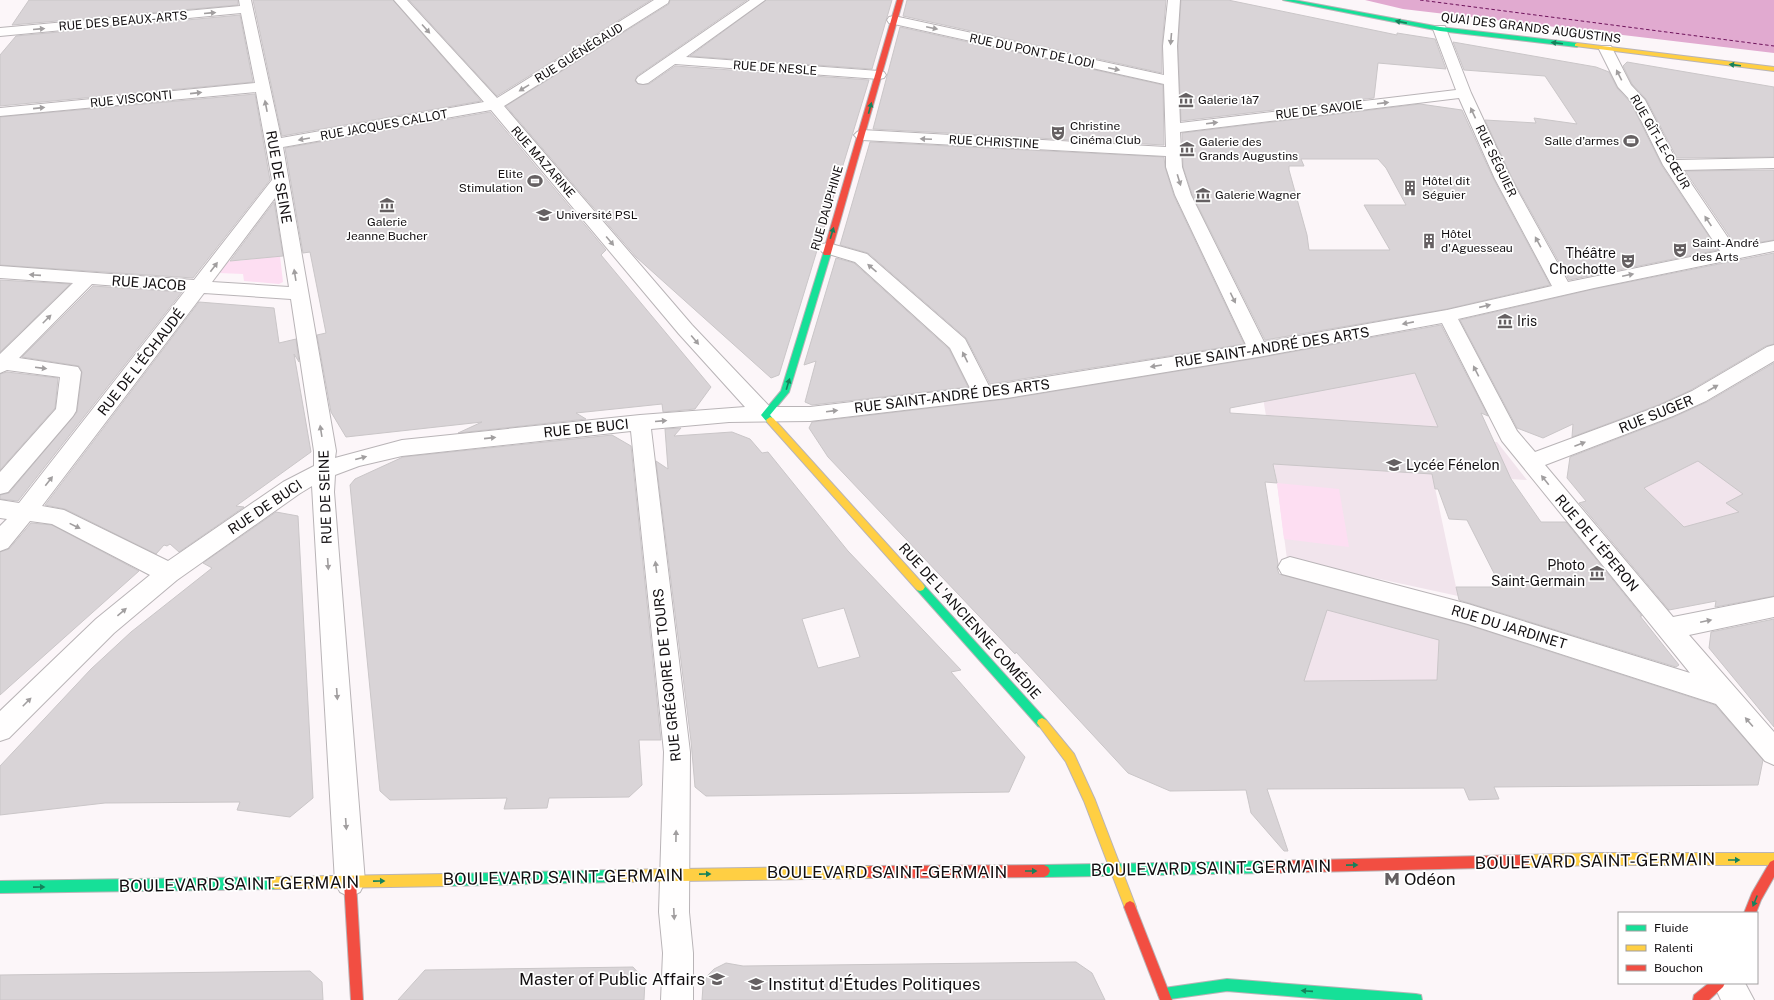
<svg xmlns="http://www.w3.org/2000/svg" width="1774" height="1000" viewBox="0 0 1774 1000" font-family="'Public Sans',sans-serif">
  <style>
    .built { fill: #f1e4ec }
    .green { fill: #fddef2 }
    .water { fill: #e1aad0 }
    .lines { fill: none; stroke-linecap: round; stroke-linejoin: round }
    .ferry { stroke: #6d125a; stroke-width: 1; stroke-dasharray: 3.5 2.5; stroke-linecap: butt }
    .building { fill: #d9d4d7; stroke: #cac6c8; fill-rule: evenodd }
    .street-casing { stroke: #b9b4b7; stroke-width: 2 }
    .fast-casing { stroke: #b9b4b7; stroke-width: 2 }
    .slow-casing { stroke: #b9b4b7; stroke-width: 2 }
    .jam-casing { stroke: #b9b4b7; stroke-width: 2 }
    .street { fill: #fffefe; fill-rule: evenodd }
    .fast { fill: #16e098; fill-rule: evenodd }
    .slow { fill: #ffcf43; fill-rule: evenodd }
    .jam { fill: #f24e42; fill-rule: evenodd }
    .oneway { fill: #a19e9f }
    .oneway2 { fill: #15825b }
    .labels { text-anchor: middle; stroke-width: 3.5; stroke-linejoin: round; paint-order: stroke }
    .far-street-label { font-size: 12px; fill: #130f11; stroke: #fff }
    .far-poi-label { font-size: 12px; fill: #130f11; stroke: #fff; text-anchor: start }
    .street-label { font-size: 14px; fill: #130f11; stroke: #fff }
    .poi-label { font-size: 14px; fill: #130f11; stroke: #fff; text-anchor: end }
    .near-street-label { font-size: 17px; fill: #130f11; stroke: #fff }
    .near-poi-label { font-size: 17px; fill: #130f11; stroke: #fff; text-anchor: start }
  </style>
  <rect width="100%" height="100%" fill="#fcf6f9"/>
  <g class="built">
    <polygon points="1258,367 1461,371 1494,442 1497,442 1527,480 1432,474 1458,596 1287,559 1277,483"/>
    <polygon points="1672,419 1774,490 1753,508 1686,529 1643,487"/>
    <polygon points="1283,574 1441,616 1437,680 1252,681 1274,599"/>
  </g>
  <g class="green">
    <polygon points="280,256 283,282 279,284 244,281 243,274 219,273 225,261 237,261"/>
    <polygon points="1277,483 1339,489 1349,547 1284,539"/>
  </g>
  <polygon class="water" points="1365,0 1774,0 1774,53 1403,9"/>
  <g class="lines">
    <polyline class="ferry" points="1420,0 1774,46"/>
  </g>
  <g class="building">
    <polygon points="29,0 238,0 238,5 12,25"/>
    <polygon points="253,0 393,0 481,101 282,136"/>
    <polygon points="409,0 651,0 497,96"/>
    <polygon points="670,0 747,0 637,76 635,81 638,84 649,84 675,66 869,80 779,375 771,378 636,257 506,106 669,4"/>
    <polygon points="766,0 892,0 872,69 690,56"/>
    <polygon points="907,0 1166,0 1162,46 1162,73 903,16"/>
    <polygon points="1181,0 1228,0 1397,35 1397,33 1435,39 1446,69 1378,63 1374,98 1181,121 1178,46"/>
    <polygon points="240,15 253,82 0,106 0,55 16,36"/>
    <polygon points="900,27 1163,85 1164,145 873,129"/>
    <polygon points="1453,42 1596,67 1609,72 1617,88 1631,103 1662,166 1718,250 1569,280 1512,178 1485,120 1536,123 1534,118 1577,124 1545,76 1464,70"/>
    <polygon points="1627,62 1774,87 1774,157 1677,158 1646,99 1632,84 1623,66"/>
    <polygon points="255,94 270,180 193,278 0,265 0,117"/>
    <path d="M1420,104L1462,110L1494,180L1550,285L1447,309L1265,340L1192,194L1183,167L1182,133ZM1301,159H1378L1386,168L1406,205H1364L1390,250H1309L1307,235L1289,170V166H1304Z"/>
    <polygon points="490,112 606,250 601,255 711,387 695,409 663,412 662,404 576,413 586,419 458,433 482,422 346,437 331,412 317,335 326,333 310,252 303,253 285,148"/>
    <polygon points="870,142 1164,157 1165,167 1174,196 1244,344 990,384 966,338 868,253 840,245"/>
    <polygon points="1774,170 1774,240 1736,246 1685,171"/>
    <polygon points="274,202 283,256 230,261"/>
    <polygon points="1774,253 1774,344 1766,346 1691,390 1658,405 1572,437 1573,424 1543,438 1517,428 1460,320 1594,289"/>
    <polygon points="836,258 854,263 949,349 968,387 812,405 805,402 816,361 804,365"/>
    <polygon points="0,280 70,284 0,352"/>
    <polygon points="93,286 182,292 18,501 0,499 0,495 9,493 77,412 82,372 79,366 22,357"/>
    <polygon points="199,302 274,308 279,343 296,339 299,362 294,354 311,452 236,506 244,507 179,552 170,544 167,546 164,545 156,554 65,509 45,505"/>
    <path d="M1441,325L1488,416L1481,413L1511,479L1541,522H1566L1642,616H1640L1679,665L1676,667L1459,600L1456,587H1501L1467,520L1449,519L1438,489H1435L1432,474L1273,464L1277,483L1265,482L1278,564L1277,568L1279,574L1468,625L1715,705L1763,760L1758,785L1494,787L1499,799L1469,800L1464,788L1267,789L1288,851H1284L1251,813L1246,790L1170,791L1128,773L1016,652L1015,654L828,457L809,428L812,422L1007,399L1258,358ZM1415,373L1438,427L1230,413V408ZM1327,610L1439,640L1437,680L1304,681Z"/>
    <path d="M1774,363V596L1715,607L1716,601L1669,610L1582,506L1579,503L1586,501L1567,478L1570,457L1674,417L1707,402ZM1698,461L1743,494L1726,503L1739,512L1684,527L1644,488Z"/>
    <polygon points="7,372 58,378 55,408 0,470 0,374"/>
    <path d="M681,428L674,436L732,432L750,439L762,453L768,452L848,551L961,670L951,672L1025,757L1009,792L706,796L695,787L691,741L656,461L668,469L665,429ZM844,608L860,657L818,668L802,619Z"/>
    <polygon points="612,435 631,446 661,740 639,740 642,785 629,797 549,798 547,808 504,809 507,798 390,800 380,791 350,485 355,479 403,457"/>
    <polygon points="276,512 298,516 313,798 290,817 237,810 240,802 105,803 0,815 0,766 91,669 131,632 212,568 203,563"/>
    <polygon points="31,523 52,525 139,571 0,695 0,552 9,549"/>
    <polygon points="1774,619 1774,727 1709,648 1711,632"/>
    <polygon points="1076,962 1092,973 1105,1000 702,1000 703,986 707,976 714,969 726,963 743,966"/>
    <polygon points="633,967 645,980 644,1000 398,1000 425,970"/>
    <polygon points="310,971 322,982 323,1000 0,1000 0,975"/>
  </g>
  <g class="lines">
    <g class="street-casing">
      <g id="street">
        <path d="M239,0H251L281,138L484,102L394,0H407L497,98L654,0H669L668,3L504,106L692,325L770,407H810L970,388L950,348L855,262L822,252L819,248L822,244L828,243L867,254L965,339L989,386L1246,345L1175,195L1166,167V156L862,140L857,138L854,135L857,132L862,130L1166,147L1164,84L894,24L889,23L887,20L889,17L894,16L1164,75L1163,46L1168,0H1180L1177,46L1180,123L1456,90L1433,29L1435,26H1445L1471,93L1511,179L1568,282L1720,251L1663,165L1632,102L1618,87L1599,49L1601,46H1611L1631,85L1645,100L1676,160L1774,158V168L1682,170L1735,248L1774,241V251L1594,288L1458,319L1517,431L1535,452L1659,406L1692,391L1767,347L1774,345V361L1706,401L1673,416L1545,465L1673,617L1774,597V617L1689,635L1774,732V765L1765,761L1716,704L1468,624L1282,574L1278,567L1282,560L1290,557L1468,604L1690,673L1502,441L1442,323L1258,357L1007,398L810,421L729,422L651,429L690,752L689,912L693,953V1000H661L663,953L659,912L664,752L631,431L402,456L359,466L335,475L334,492L365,882L360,892L350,897L340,892L335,882L312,486L299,494L177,580L114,633L9,738L0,741V711L96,619L150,575L52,524L30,521L8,548L0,551V526L7,519L0,518V500L19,503L185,291L92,284L19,358L78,367L81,372L76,411L73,416L8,492L0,494V472L56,409L60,377L7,370L0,373V354L73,283L0,278V266L194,280L272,180L256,92L0,116V108L255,83L241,13L0,36V28L240,6ZM1459,98L1495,179L1552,286L1447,310L1264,342L1191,195L1182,167L1180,132ZM491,110L679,334L745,407L640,415L402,440L335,458L336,451L283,147ZM275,198L289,287L212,282ZM204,293L291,299L314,451V466L283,482L168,561L64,510L42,506Z"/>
        <polygon points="750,0 765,0 686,57 879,71 884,72 886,75 884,78 879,79 675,64 648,83 643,84 638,83 636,80 638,77"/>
        <polygon points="1713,983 1745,983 1754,1000 1721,1000"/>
      </g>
    </g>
    <g class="fast-casing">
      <g id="fast">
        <polygon points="1283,0 1294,0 1440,27 1577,43 1580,45 1577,47 1440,31"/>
        <polygon points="824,251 830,251 831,253 789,392 770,415 774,420 773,422 767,422 761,415 781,391"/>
        <polygon points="920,583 923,584 1046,720 1047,723 1046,726 1042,728 1038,726 917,590 915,587 917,584"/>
        <polygon points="1266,861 1270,863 1272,867 1270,871 1266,873 1044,877 1040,875 1038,871 1040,867 1044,865"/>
        <polygon points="614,870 618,872 620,876 618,880 614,882 447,886 443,884 441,880 443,876 447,874"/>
        <polygon points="275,877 279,879 281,883 279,887 275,889 0,893 0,881"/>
        <polygon points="1227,979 1416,994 1421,995 1422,1000 1336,1000 1227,991 1163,1000 1160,998 1158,994 1160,990 1164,988"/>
      </g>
    </g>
    <g class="slow-casing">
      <g id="slow">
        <polygon points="1577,43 1774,67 1774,71 1575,46 1575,44"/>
        <polygon points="770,417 773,418 923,584 925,587 923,590 920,591 917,590 767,422 766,420"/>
        <polygon points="1042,718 1046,720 1074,754 1095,800 1136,907 1134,911 1130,913 1126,911 1084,801 1066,762 1037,723 1038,720"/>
        <polygon points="1594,853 1774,853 1774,865 1594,865 1524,867 1520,865 1518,861 1520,857 1524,855"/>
        <polygon points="870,866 874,868 876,872 874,876 870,878 614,882 610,880 608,876 610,872 614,870"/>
        <polygon points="447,874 451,876 453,880 451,884 447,886 275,889 271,887 269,883 271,879 275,877"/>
      </g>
    </g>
    <g class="jam-casing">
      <g id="jam">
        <polygon points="897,0 903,0 831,253 830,255 824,255 823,253"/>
        <polygon points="1524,855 1528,857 1530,861 1528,865 1524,867 1266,873 1262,871 1260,867 1262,863 1266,861"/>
        <polygon points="1774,860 1774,877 1761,900 1756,913 1744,913 1752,893 1770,862"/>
        <polygon points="1044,865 1048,867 1050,871 1048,875 1044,877 870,878 866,876 864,872 866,868 870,866"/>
        <polygon points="350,876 354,878 356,882 363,1000 351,1000 344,882 346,878"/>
        <polygon points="1130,901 1134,903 1172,1000 1160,1000 1124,907 1126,903"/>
        <polygon points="1709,983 1725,983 1723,987 1709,1000 1693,1000 1694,995"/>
      </g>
    </g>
    <use href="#street" class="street"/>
    <use href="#fast" class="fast"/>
    <use href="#slow" class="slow"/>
    <use href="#jam" class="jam"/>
  </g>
  <defs><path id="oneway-solid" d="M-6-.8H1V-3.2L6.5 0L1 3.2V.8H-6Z"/></defs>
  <g class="oneway">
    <use href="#oneway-solid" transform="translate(210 13) rotate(-5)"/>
    <use href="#oneway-solid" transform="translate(932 28) rotate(12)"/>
    <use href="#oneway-solid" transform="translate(39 29) rotate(-5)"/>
    <use href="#oneway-solid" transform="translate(426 29) rotate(48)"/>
    <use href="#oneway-solid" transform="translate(1171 39) rotate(95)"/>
    <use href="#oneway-solid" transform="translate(1114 69) rotate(12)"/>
    <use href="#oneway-solid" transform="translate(1619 75) rotate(-117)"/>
    <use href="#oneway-solid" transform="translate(524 88) rotate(148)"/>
    <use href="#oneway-solid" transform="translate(196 93) rotate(-6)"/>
    <use href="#oneway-solid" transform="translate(1383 103) rotate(-7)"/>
    <use href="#oneway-solid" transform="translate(266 106) rotate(-101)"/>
    <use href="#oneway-solid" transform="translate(39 108) rotate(-6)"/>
    <use href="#oneway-solid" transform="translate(1473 113) rotate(-115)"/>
    <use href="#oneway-solid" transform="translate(1212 123) rotate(-7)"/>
    <use href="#oneway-solid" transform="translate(304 139) rotate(170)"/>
    <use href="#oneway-solid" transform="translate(926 139) rotate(-177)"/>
    <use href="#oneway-solid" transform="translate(1179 180) rotate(73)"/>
    <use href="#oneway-solid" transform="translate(1708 221) rotate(-124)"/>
    <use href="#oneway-solid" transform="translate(610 241) rotate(50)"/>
    <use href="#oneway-solid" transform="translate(1538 242) rotate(-119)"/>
    <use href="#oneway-solid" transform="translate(214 267) rotate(-53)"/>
    <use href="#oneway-solid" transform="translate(872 268) rotate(-139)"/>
    <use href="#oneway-solid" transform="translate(35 275) rotate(-176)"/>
    <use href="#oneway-solid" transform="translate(295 275) rotate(-99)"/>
    <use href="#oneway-solid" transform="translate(1628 275) rotate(-12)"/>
    <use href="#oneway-solid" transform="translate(1233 298) rotate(64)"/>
    <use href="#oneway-solid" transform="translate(1485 306) rotate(-13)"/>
    <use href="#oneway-solid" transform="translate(47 319) rotate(-45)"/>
    <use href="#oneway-solid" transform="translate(1408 323) rotate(169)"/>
    <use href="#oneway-solid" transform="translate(695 340) rotate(50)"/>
    <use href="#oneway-solid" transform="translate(965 357) rotate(-116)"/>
    <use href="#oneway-solid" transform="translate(1156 366) rotate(171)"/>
    <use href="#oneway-solid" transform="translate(41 368) rotate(7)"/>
    <use href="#oneway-solid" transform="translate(1476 371) rotate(-117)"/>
    <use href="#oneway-solid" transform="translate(1713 388) rotate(-30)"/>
    <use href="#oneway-solid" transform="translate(832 411) rotate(-7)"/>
    <use href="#oneway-solid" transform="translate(661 421) rotate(-5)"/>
    <use href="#oneway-solid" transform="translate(321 431) rotate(-99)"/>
    <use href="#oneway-solid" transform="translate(490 438) rotate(-6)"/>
    <use href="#oneway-solid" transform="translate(1580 444) rotate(-21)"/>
    <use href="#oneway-solid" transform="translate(361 458) rotate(-15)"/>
    <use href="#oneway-solid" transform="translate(1545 480) rotate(-129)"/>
    <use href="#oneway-solid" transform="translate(49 481) rotate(-52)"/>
    <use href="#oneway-solid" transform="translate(75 526) rotate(26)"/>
    <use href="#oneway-solid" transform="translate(328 564) rotate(86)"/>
    <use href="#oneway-solid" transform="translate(656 567) rotate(-97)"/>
    <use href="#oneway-solid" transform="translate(122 612) rotate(-40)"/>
    <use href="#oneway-solid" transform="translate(1706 621) rotate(-12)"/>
    <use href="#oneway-solid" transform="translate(337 694) rotate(86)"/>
    <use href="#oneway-solid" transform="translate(27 702) rotate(-45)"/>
    <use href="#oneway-solid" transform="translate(1749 722) rotate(-131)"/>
    <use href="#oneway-solid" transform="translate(346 824) rotate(86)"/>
    <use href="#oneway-solid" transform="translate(676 836) rotate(-89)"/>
    <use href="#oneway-solid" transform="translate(674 914) rotate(87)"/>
  </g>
  <g class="oneway2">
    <use href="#oneway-solid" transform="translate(1401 22) rotate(-169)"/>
    <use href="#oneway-solid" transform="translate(1557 43) rotate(-173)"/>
    <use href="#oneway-solid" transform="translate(1735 65) rotate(-173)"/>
    <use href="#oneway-solid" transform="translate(870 108) rotate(-75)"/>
    <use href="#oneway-solid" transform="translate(832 233) rotate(-73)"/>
    <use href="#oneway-solid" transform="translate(788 384) rotate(-73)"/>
    <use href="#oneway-solid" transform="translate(1734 860)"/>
    <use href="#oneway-solid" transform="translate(1352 865) rotate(-1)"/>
    <use href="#oneway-solid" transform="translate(1031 871)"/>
    <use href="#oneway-solid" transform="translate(705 874) rotate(-1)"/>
    <use href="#oneway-solid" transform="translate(379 881) rotate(-1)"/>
    <use href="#oneway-solid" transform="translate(39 887) rotate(-1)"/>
    <use href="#oneway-solid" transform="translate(1755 901) rotate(112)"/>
    <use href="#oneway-solid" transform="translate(1307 991) rotate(-176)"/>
  </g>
  <defs>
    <g id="museum-bare" transform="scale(1.2)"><path d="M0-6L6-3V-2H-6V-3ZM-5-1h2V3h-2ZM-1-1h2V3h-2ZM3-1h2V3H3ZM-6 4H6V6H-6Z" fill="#656062" stroke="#fff" stroke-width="2.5" paint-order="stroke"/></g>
    <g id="theatre-bare" transform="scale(1.2)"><path d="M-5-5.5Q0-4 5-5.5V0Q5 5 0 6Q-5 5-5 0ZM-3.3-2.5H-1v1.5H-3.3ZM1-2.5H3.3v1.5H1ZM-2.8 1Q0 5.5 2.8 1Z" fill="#656062" stroke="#fff" stroke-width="2.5" paint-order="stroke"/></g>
    <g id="stadium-bare" transform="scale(1.2)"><path d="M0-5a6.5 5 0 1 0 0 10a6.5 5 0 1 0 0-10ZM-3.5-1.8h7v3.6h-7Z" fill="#656062" stroke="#fff" stroke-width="2.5" paint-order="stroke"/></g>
    <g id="building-bare" transform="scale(1.2)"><path d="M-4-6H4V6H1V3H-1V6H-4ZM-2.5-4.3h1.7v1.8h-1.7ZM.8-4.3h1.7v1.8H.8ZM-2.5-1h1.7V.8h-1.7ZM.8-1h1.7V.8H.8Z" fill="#656062" stroke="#fff" stroke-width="2.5" paint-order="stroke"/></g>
    <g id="university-bare" transform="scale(1.2)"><path d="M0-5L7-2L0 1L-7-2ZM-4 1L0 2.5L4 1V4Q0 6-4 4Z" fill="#656062" stroke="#fff" stroke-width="2.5" paint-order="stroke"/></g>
    <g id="school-bare" transform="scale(1.2)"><path d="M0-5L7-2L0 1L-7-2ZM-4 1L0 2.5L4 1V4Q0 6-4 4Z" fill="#656062" stroke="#fff" stroke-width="2.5" paint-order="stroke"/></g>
    <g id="metro-bare" transform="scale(1.2)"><path d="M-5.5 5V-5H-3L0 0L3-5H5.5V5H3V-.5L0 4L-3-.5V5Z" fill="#656062" stroke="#fff" stroke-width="2.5" paint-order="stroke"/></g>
  </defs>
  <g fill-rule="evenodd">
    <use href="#museum-bare" x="1186" y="100"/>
    <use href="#theatre-bare" x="1058" y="133"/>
    <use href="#stadium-bare" x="1631" y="141"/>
    <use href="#museum-bare" x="1187" y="149"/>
    <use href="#stadium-bare" x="535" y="181"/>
    <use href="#building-bare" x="1410" y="188"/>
    <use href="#museum-bare" x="1203" y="195"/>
    <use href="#museum-bare" x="387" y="205"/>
    <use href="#university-bare" x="544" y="215"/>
    <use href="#building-bare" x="1429" y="241"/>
    <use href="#theatre-bare" x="1680" y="250"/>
    <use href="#theatre-bare" x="1628" y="261"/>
    <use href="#museum-bare" x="1505" y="321"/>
    <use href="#school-bare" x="1394" y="465"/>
    <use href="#museum-bare" x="1597" y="573"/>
    <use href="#metro-bare" x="1392" y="879"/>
    <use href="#university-bare" x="717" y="979"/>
    <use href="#university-bare" x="756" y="984"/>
  </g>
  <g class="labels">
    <g class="far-street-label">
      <text transform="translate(123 21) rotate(-5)" y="4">RUE DES BEAUX-ARTS</text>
      <text transform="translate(1531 28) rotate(7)" y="4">QUAI DES GRANDS AUGUSTINS</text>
      <text transform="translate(1032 51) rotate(12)" y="4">RUE DU PONT DE LODI</text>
      <text transform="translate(579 53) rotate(-32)" y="4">RUE GUÉNÉGAUD</text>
      <text transform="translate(775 68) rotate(4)" y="4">RUE DE NESLE</text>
      <text transform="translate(131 99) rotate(-6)" y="4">RUE VISCONTI</text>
      <text transform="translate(1319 110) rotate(-7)" y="4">RUE DE SAVOIE</text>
      <text transform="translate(384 125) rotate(-10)" y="4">RUE JACQUES CALLOT</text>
      <text transform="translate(994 142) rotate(3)" y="4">RUE CHRISTINE</text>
      <text transform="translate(1660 142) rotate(60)" y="4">RUE GÎT-LE-CŒUR</text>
      <text transform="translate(1496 161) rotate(64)" y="4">RUE SÉGUIER</text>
      <text transform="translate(543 162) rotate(49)" y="4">RUE MAZARINE</text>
      <text transform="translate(827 208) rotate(-74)" y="4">RUE DAUPHINE</text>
    </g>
    <g class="far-poi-label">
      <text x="1198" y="104">Galerie 1à7</text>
      <text x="1070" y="130">Christine<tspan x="1070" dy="14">Cinéma Club</tspan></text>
      <text x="1619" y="145" text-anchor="end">Salle d'armes</text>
      <text x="1199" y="146">Galerie des<tspan x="1199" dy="14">Grands Augustins</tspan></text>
      <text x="523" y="178" text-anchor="end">Elite<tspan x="523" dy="14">Stimulation</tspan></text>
      <text x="1422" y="185">Hôtel dit<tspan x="1422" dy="14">Séguier</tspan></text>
      <text x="1215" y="199">Galerie Wagner</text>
      <text x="556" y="219">Université PSL</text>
      <text x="387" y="226" text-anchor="middle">Galerie<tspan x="387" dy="14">Jeanne Bucher</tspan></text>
      <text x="1441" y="238">Hôtel<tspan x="1441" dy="14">d'Aguesseau</tspan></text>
      <text x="1692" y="247">Saint-André<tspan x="1692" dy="14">des Arts</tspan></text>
    </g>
    <g class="street-label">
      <text transform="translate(279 177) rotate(80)" y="5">RUE DE SEINE</text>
      <text transform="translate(149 283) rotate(4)" y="5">RUE JACOB</text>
      <text transform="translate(1272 347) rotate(-9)" y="5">RUE SAINT-ANDRÉ DES ARTS</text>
      <text transform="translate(141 362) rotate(-52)" y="5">RUE DE L'ÉCHAUDÉ</text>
      <text transform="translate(952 396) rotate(-7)" y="5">RUE SAINT-ANDRÉ DES ARTS</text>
      <text transform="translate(1656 414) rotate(-22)" y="5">RUE SUGER</text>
      <text transform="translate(586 428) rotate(-6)" y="5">RUE DE BUCI</text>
      <text transform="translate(325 497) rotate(-92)" y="5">RUE DE SEINE</text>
      <text transform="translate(265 507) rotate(-34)" y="5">RUE DE BUCI</text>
      <text transform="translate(1597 543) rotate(50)" y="5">RUE DE L'ÉPERON</text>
      <text transform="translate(970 621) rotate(48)" y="5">RUE DE L'ANCIENNE COMÉDIE</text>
      <text transform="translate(1509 627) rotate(17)" y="5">RUE DU JARDINET</text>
      <text transform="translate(667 675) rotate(-96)" y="5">RUE GRÉGOIRE DE TOURS</text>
    </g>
    <g class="poi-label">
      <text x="1616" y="258">Théâtre<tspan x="1616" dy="16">Chochotte</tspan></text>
      <text x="1517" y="326" text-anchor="start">Iris</text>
      <text x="1406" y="470" text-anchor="start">Lycée Fénelon</text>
      <text x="1585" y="570">Photo<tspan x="1585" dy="16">Saint-Germain</tspan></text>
    </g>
    <g class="near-street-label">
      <text transform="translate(1595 861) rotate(-1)" y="6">BOULEVARD SAINT-GERMAIN</text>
      <text transform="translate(1211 868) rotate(-1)" y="6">BOULEVARD SAINT-GERMAIN</text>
      <text x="887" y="878">BOULEVARD SAINT-GERMAIN</text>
      <text transform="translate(563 877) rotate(-1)" y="6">BOULEVARD SAINT-GERMAIN</text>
      <text transform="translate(239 884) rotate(-1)" y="6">BOULEVARD SAINT-GERMAIN</text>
    </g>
    <g class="near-poi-label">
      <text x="1404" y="885">Odéon</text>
      <text x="705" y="985" text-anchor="end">Master of Public Affairs</text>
      <text x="768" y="990">Institut d'Études Politiques</text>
    </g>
  </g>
  <rect x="1618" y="912" width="140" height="72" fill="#ffffff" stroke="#a19fa0"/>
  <rect x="1626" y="925" width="20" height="6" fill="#16e098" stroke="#a19fa0"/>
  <text x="1654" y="932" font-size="12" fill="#130f11">Fluide</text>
  <rect x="1626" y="945" width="20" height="6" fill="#ffcf43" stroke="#a19fa0"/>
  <text x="1654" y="952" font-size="12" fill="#130f11">Ralenti</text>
  <rect x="1626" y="965" width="20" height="6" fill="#f24e42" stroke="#a19fa0"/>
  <text x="1654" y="972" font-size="12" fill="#130f11">Bouchon</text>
</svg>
